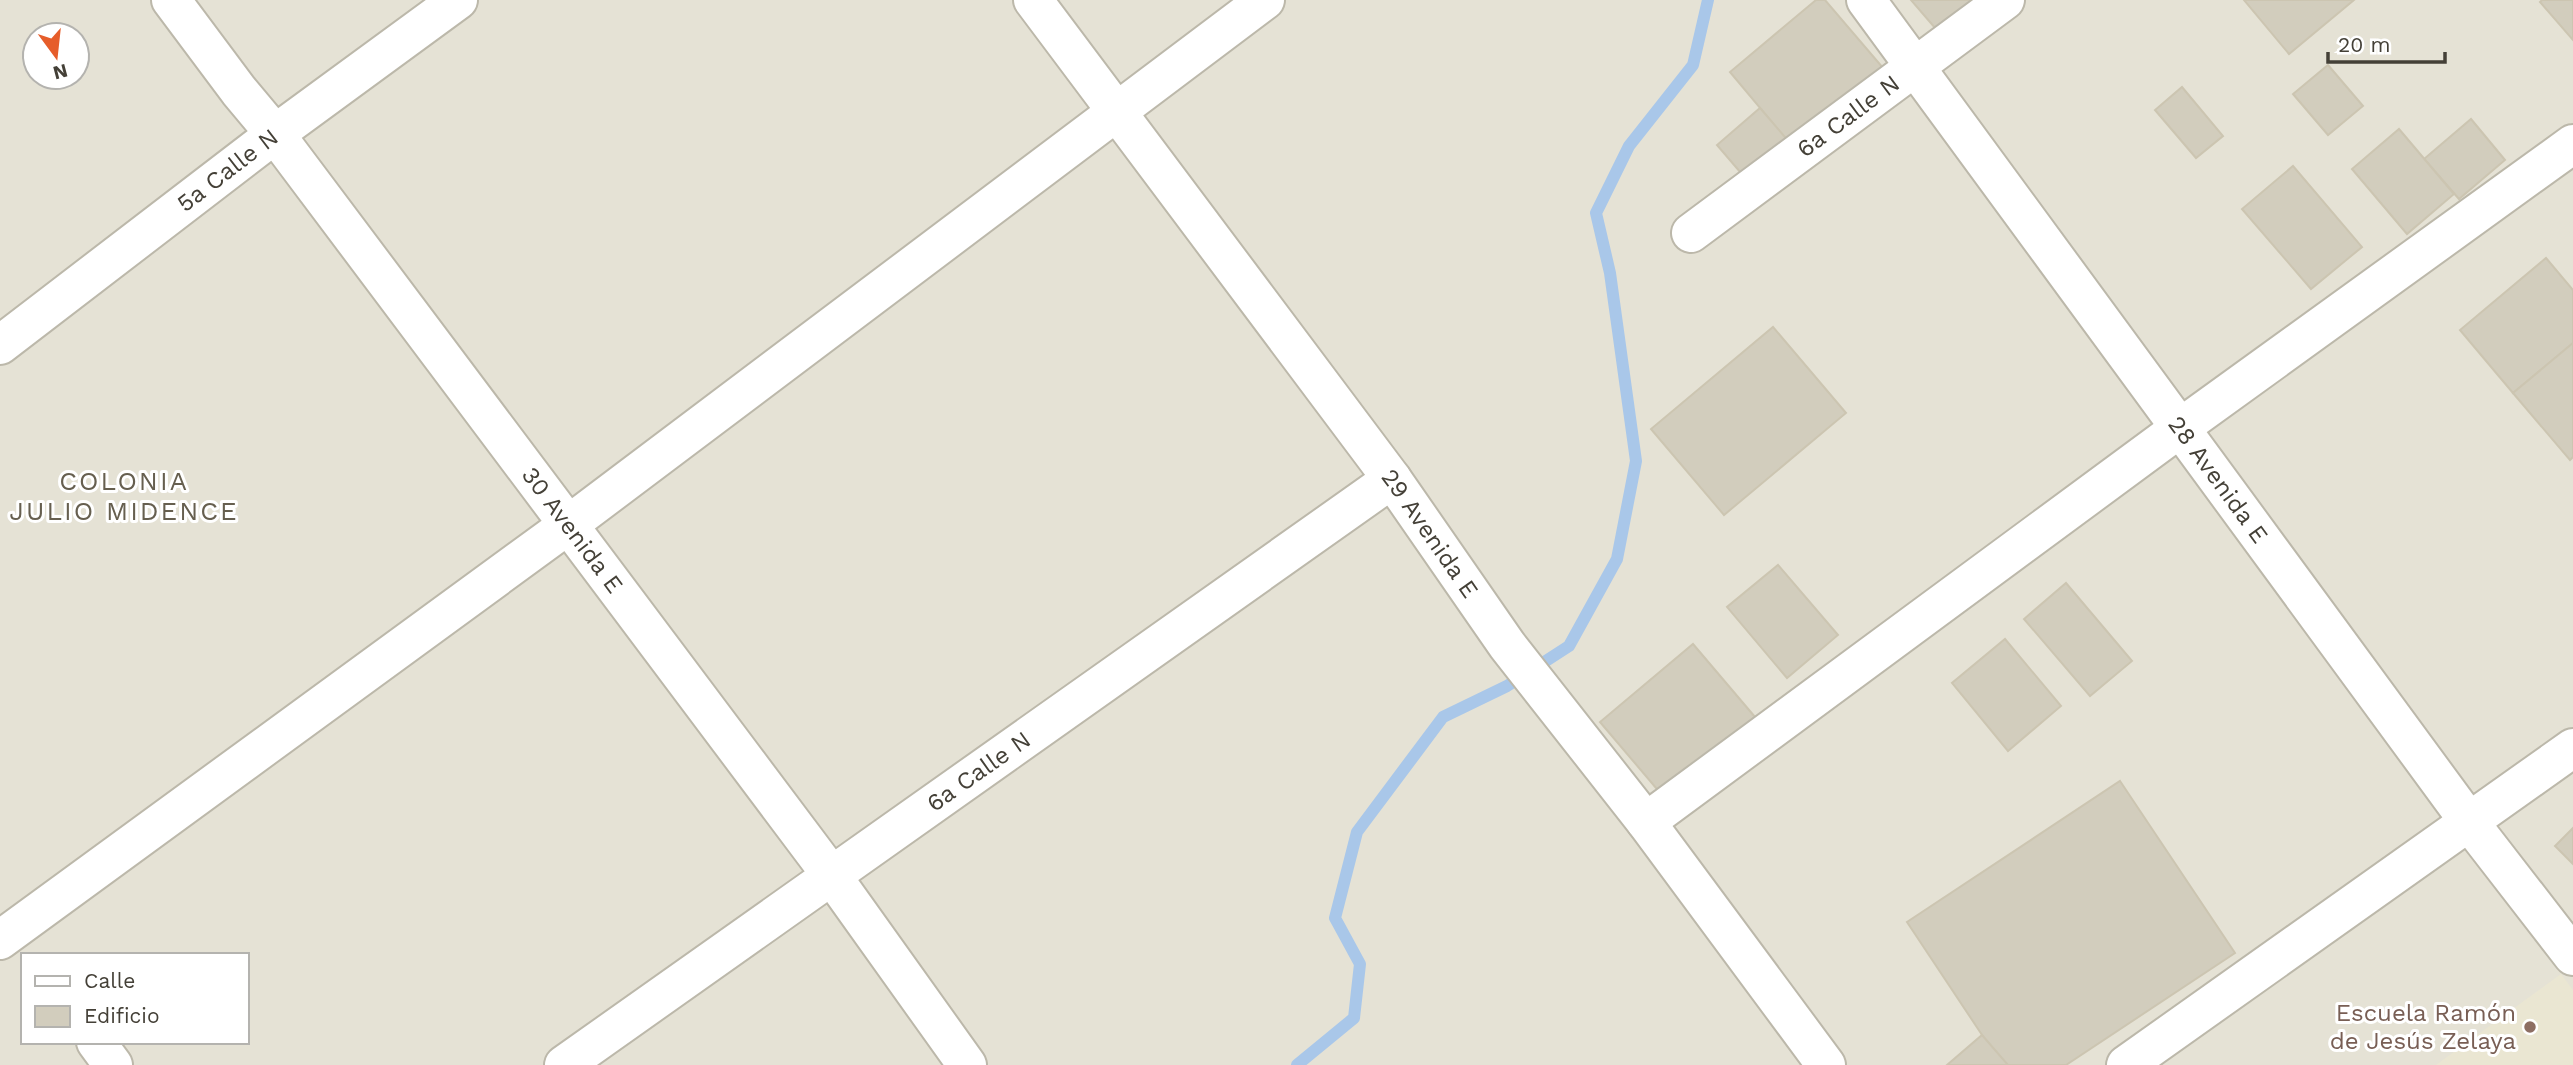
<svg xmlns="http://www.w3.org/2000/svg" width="2573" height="1065" viewBox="0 0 2573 1065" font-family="'Work Sans',sans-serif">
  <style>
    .residential { fill: #e5e2d5; fill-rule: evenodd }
    .education { fill: #eae6d2 }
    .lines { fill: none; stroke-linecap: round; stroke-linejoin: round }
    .stream { stroke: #a9c7e9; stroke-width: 12 }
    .building { fill: #d2cdbd; stroke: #ccc5b1; stroke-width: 2 }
    .minor-casing { stroke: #bcb8aa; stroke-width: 42 }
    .minor { stroke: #fff; stroke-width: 38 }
    .education-dot { fill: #8d6e63; stroke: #fff; stroke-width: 2.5 }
    .labels { text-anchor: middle; stroke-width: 6; stroke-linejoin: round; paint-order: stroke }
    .street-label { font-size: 24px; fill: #444037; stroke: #fff }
    .education-label { font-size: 24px; fill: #785e54; stroke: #fff; text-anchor: end }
    .neighbourhood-label { font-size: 26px; letter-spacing: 2px; fill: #665f4f; stroke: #fff }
  </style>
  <rect width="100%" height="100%" fill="#f2f0e7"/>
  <path class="residential" d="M0,0H2573V1065H0ZM35,35H77V77H35ZM23,955H247V1042H23Z"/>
  <polygon class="education" points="2561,974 2573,990 2573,1065 2436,1065"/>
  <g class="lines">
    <polyline class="stream" points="1297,1065 1354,1018 1360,964 1335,918 1357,832 1443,717 1507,686 1569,646 1617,559 1636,461 1610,273 1596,213 1629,146 1693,65 1708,0"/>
  </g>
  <g class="building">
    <polygon points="1816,0 1825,0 1889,75 1797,152 1730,72"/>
    <polygon points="1911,0 1985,0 1942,36"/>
    <polygon points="2244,0 2354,0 2289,54"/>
    <polygon points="2542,0 2573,0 2573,40 2540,2"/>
    <polygon points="2328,65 2363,106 2328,135 2293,94"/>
    <polygon points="2182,87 2223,136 2196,158 2155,110"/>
    <polygon points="1760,108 1790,143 1747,180 1717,145"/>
    <polygon points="2471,119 2505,160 2459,199 2424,159"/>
    <polygon points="2399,129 2454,194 2407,234 2352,169"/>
    <polygon points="2293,166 2362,247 2311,289 2242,209"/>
    <polygon points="2546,258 2573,290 2573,343 2513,393 2460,330"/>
    <polygon points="1773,327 1846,413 1724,515 1651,429"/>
    <polygon points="2573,343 2573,457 2570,460 2513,393"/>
    <polygon points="1778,565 1838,635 1787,678 1727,607"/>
    <polygon points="2066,583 2132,661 2090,696 2024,619"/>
    <polygon points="2005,639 2061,706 2008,751 1952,683"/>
    <polygon points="1693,644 1755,717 1662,795 1600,722"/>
    <polygon points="2120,781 2235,953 2066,1065 2002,1065 1907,922"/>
    <polygon points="2573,828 2573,864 2555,846"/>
    <polygon points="1982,1035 2008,1065 1947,1065"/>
  </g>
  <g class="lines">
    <g class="minor-casing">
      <g id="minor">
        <path id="s1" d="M171,0L239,91L275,134L832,876L967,1065"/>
        <path id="s2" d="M1033,0L1392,479L1507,645L1646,822L1826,1065"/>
        <path id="s3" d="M1866,0L2470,823L2573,956"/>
        <path id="s4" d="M1691,233L2005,0"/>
        <path id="s5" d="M0,345L275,134L458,0"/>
        <polyline points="1646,822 2180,428 2573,144"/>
        <polyline points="0,940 568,525 1265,0"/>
        <polyline points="96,1042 113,1065"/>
        <path id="s6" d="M564,1065L1392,479"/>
        <polyline points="2126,1065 2573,748"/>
      </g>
    </g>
    <use href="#minor" class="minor"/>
  </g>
  <circle class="education-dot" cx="2530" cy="1027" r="7"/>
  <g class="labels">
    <g class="street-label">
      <text dy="8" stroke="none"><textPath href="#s4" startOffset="196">6a Calle N</textPath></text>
      <text dy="8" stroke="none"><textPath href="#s5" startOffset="287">5a Calle N</textPath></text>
      <text dy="8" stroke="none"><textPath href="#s3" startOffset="595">28 Avenida E</textPath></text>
      <text dy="8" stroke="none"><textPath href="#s1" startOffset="665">30 Avenida E</textPath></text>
      <text dy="8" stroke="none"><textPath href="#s2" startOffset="665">29 Avenida E</textPath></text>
      <text dy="8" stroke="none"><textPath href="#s6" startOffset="508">6a Calle N</textPath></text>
    </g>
    <g class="education-label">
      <text x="2516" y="1021">Escuela Ramón<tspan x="2516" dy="28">de Jesús Zelaya</tspan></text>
    </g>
    <g class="neighbourhood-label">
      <text x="124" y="490">COLONIA<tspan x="124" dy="30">JULIO MIDENCE</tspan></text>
    </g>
  </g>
  <rect x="21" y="953" width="228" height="91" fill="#ffffff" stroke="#b4b3af" stroke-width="2"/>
  <rect x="35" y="976" width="35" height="10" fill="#ffffff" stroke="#b4b3af" stroke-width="2"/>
  <text x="84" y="988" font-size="21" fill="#444037">Calle</text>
  <rect x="35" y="1006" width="35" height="21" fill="#d2cdbd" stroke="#b4b3af" stroke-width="2"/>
  <text x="84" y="1023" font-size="21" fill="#444037">Edificio</text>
  <g transform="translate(56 56) rotate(165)"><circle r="33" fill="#ffffff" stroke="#b4b3af" stroke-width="2"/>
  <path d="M0-5L12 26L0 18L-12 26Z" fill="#e65d2a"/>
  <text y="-10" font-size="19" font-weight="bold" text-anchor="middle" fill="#444037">N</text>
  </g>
  <path d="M2328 52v10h117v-10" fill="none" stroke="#444037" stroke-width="3.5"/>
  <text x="2338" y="52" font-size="21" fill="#444037" stroke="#ffffff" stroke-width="5" paint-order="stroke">20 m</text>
</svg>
